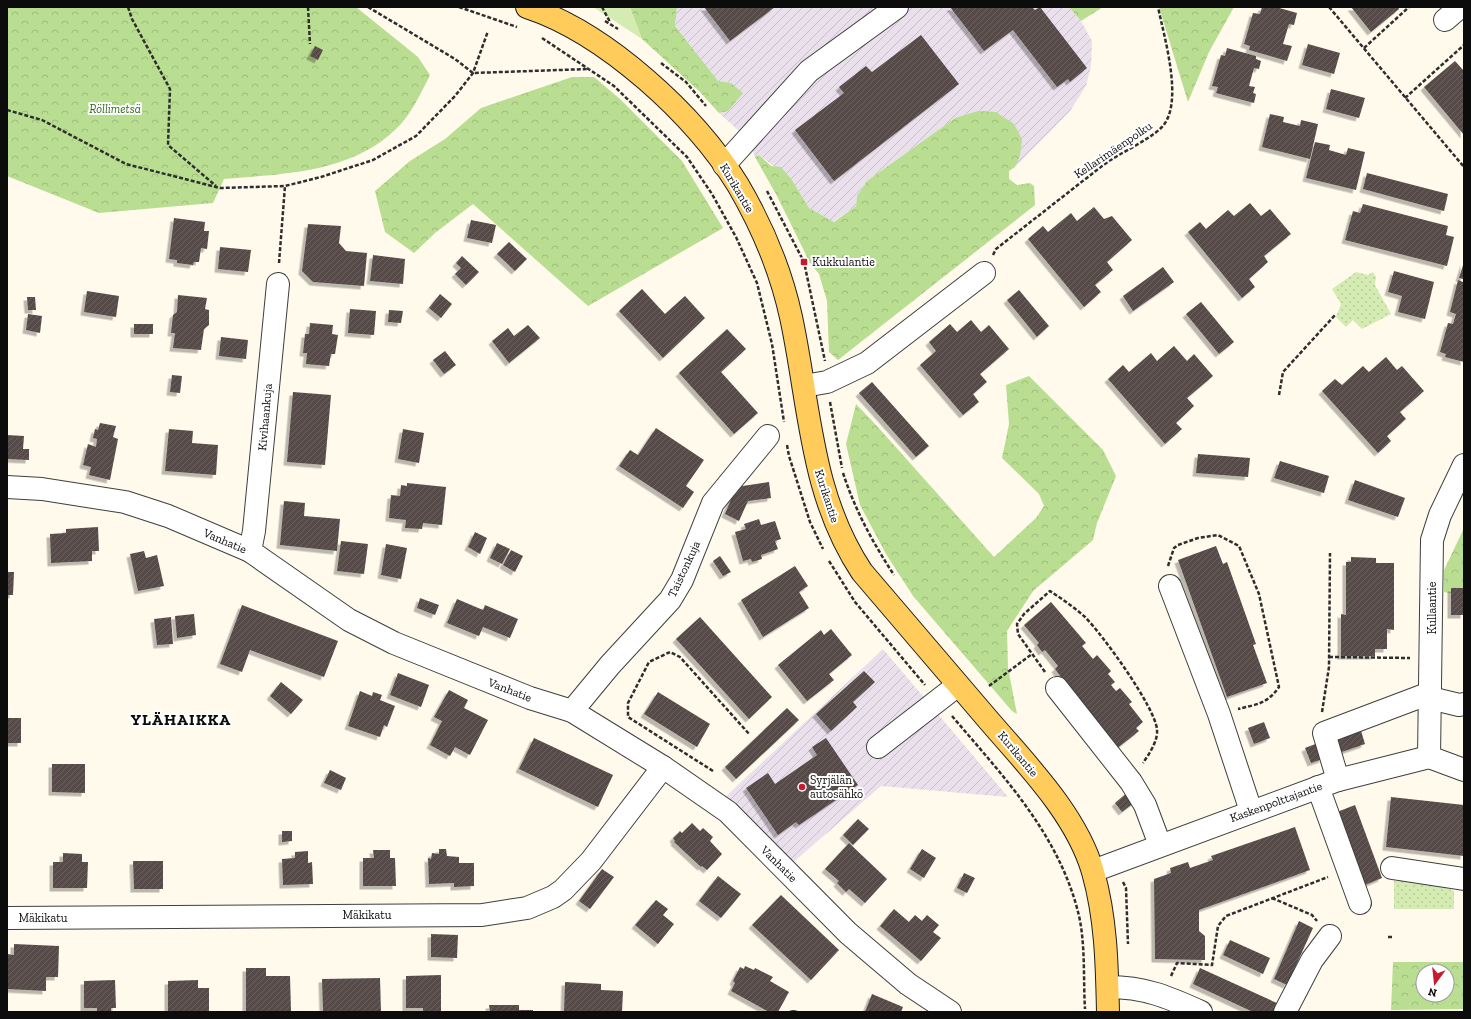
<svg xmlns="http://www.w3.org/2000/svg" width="1471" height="1019" viewBox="0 0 1471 1019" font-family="'Zilla Slab',serif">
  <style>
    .industrial { fill: url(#industrial-furrows) }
    .grass { fill: #d4ecb2 }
    .forest { fill: url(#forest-crowns); fill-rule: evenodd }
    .park { fill: url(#park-dots) }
    .building { fill: url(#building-hatch); filter: url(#shadow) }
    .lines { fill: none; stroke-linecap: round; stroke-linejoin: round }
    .minor-casing { stroke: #3f3f3f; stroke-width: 24 }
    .major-casing { stroke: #1d1d1d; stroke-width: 24 }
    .path { stroke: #2e2e2e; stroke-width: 2.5; stroke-dasharray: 4 2; stroke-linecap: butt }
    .minor { stroke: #fff; stroke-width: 22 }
    .major { stroke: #ffcc5c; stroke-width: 22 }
    .poi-dot { fill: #c71a2e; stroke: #fff; stroke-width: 1.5 }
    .labels { text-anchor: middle; stroke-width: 4; stroke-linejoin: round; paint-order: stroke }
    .park-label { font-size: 12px; font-style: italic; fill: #2e6918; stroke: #fff }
    .street-label { font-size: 12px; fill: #0c0c0c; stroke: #fff }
    .poi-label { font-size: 12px; fill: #0c0c0c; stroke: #fff; text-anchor: start }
    .district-label { font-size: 16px; font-weight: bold; letter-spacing: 1px; fill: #0c0c0c; stroke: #fff }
  </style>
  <defs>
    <pattern id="industrial-furrows" width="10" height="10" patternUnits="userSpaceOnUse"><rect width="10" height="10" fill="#eae0ec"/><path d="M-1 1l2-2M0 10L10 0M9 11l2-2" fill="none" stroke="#c8bfc9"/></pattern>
    <pattern id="forest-crowns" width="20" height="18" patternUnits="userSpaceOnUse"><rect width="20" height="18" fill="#b9de91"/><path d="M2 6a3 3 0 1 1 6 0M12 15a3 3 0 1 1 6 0" fill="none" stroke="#9ebd7c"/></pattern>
    <pattern id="park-dots" width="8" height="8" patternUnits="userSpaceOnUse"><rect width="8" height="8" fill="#d4ecb2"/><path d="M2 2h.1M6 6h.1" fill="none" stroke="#b5c998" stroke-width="1.8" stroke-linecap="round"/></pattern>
    <pattern id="building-hatch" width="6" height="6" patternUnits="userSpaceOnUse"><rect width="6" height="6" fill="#564c48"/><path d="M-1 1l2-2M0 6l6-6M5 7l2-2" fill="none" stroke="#69615e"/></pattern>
    <filter id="shadow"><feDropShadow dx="-3.5" dy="3.5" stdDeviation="0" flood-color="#0004"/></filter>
  </defs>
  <rect width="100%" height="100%" fill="#fffaec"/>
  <g class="industrial">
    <polygon points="677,7 1069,7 1081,21 1092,41 1091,66 1086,86 1070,111 1015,167 1020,154 955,118 867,181 857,196 856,206 833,222 809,208 792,180 759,155 755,157 748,139 719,113 728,111 731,83 718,82 675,26"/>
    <polygon points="883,649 1008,797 881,786 789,866 723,799"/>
  </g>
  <polygon class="grass" points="593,7 630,7 642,39"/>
  <g class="forest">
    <path d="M7,7H356L418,57L430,75C421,93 411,115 396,129C351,173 283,174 224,179L213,203L99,213L7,176Z"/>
    <polygon points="630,7 677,7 675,26 718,81 731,83 743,93 728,111 719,113 699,91 642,39"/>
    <polygon points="1069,7 1103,7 1081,21"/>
    <polygon points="1159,7 1234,7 1209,52 1188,102"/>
    <polygon points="572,77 594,77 620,99 682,161 723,228 588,306 473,204 435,233 414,253 385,232 375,191 410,161 445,139 481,108"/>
    <polygon points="978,111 996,112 1014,124 1022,139 1020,156 1015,167 1009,171 1009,179 1017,185 1030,183 1034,186 1035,205 838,360 829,352 827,301 819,274 810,263 777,196 755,157 759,155 771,166 781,167 792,180 809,208 834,222 856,206 857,196 867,181 955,118"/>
    <polygon points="1029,376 1103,450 1116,476 1097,523 1093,540 1033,591 1007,631 1008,668 1017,714 1012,711 913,596 886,554 860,505 846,444 856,404 876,425 994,557 1036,518 1044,506 1039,494 1002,458 1009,424 1006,385"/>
    <polygon points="1464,528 1464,596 1444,592 1444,570"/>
    <path d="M1393,962H1464V1009L1391,1010ZM1423,971H1447V995H1423Z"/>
  </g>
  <g class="park">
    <polygon points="1356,272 1368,275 1373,272 1376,277 1375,285 1391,314 1362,329 1353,320 1346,327 1336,317 1341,304 1332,289"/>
    <polygon points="1394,881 1427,881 1454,891 1454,909 1394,909"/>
  </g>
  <g class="building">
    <polygon points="704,7 775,7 730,41"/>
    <polygon points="950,7 1032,7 1035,10 1040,7 1087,68 1070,82 1068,79 1057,87 1013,30 984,51"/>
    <polygon points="1262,7 1276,7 1297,13 1294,25 1289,24 1283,44 1292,46 1287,61 1249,50 1250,46 1244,44 1253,13 1260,14"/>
    <polygon points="1351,7 1398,7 1399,9 1371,32"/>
    <polygon points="921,35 959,84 834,181 795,130 844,93 839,87 866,66 872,72"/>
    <polygon points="1308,44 1340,53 1334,74 1302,65"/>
    <polygon points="315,46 323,50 318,60 310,56"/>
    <polygon points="1227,48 1256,56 1256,59 1261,61 1259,69 1254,68 1249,86 1255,87 1253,93 1256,94 1254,103 1216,93 1218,87 1212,86 1221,55 1225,56"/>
    <polygon points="1455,61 1464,71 1464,135 1424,87"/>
    <polygon points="1331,89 1365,98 1359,118 1326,109"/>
    <polygon points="1270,114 1284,117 1283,122 1300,126 1301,120 1318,124 1310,159 1262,147"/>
    <polygon points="1315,142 1330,145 1329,150 1346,155 1348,148 1365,152 1356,190 1306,178"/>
    <polygon points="1367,173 1448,194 1444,211 1363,189"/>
    <polygon points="1250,203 1261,216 1270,209 1291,234 1264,256 1268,262 1249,279 1255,287 1242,298 1188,232 1200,222 1206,229 1228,210 1234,216"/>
    <polygon points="1363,204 1448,226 1446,235 1454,237 1447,266 1345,240 1353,211 1360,213"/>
    <polygon points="1094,207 1104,219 1112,216 1132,240 1107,262 1113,270 1095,285 1101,292 1084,307 1028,239 1043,226 1048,232 1071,213 1077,221"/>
    <polygon points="174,218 205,222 204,231 209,231 207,249 201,248 199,262 194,262 193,265 177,263 177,260 169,259"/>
    <polygon points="471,220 496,225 492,243 467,238"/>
    <polygon points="308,224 341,226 339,243 346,251 367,253 364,286 313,282 302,271"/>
    <polygon points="509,242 527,259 515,271 497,254"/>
    <polygon points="220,247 251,250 248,272 218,269"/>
    <polygon points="373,255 405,259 403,284 370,281"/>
    <polygon points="462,256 479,272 466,285 455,274 461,268 456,263"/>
    <polygon points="1464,262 1464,362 1445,357 1446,354 1440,352 1448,323 1453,324 1456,314 1450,312 1458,280 1463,282 1463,279 1459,278"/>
    <polygon points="1163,267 1174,282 1133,311 1123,296"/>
    <polygon points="1394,271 1434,282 1425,319 1398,312 1402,296 1388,292"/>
    <polygon points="642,289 665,314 685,296 705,318 663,358 619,311"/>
    <polygon points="1019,290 1049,326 1037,337 1007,300"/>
    <polygon points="87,291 119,296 116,317 84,312"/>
    <polygon points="440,294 452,304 441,318 429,308"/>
    <polygon points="178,295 207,298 205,309 209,310 209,325 204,329 201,350 173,348 175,333 171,333 173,315 177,312"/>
    <polygon points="27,297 35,297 36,310 28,310"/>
    <polygon points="1201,302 1234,342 1219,354 1186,314"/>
    <polygon points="350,309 376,311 374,335 348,333"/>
    <polygon points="389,310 403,311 401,323 388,322"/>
    <polygon points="28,314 42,316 40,333 26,330"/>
    <polygon points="971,320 981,332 989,325 1009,349 980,374 987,382 973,394 979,402 963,415 920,365 936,351 929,342 950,324 957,332"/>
    <polygon points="310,323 333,325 332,334 338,335 335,354 331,354 329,366 306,364 307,353 303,353 305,334 309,334"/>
    <rect x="134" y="324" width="19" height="10"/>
    <polygon points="528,325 540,338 509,363 492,341 508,328 514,336"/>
    <polygon points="727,329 746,349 721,372 758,413 734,434 679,373"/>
    <polygon points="221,337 248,340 246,359 219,356"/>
    <polygon points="1174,346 1187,361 1194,354 1213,376 1187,398 1194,406 1176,423 1182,429 1165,444 1108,379 1123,365 1129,372 1151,353 1157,361"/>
    <polygon points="445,351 456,365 444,374 433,360"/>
    <polygon points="1386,357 1397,370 1402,366 1424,391 1400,412 1406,419 1387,436 1391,441 1378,453 1322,391 1335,379 1342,385 1363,366 1369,372"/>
    <polygon points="172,375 182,376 180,393 170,392"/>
    <polygon points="872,382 929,446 916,457 859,393"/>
    <polygon points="293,392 331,395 325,465 287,462"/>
    <polygon points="100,423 116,426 113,437 118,439 110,480 89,475 91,467 83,465 88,444 96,447 97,439 93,438 95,429 98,430"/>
    <polygon points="656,428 704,460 686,486 694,492 683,508 619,466 630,450 638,455"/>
    <polygon points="169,429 193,431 192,443 218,445 216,475 165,471"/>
    <polygon points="403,429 424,433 419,463 398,459"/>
    <polygon points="7,435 24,436 23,449 29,449 29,460 7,459"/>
    <polygon points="1198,454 1250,458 1248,477 1196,473"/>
    <polygon points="1280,461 1329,476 1324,493 1274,478"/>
    <polygon points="1355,480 1405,498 1398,517 1348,500"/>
    <polygon points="769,482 771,498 748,501 739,521 725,514 736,487"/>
    <polygon points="407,483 446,487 442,525 423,523 422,529 405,528 406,520 389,518 391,495 400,496 401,485 407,486"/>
    <polygon points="284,501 305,503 304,516 340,519 337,551 280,545"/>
    <polygon points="759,519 761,525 775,521 781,539 775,541 778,549 761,555 762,559 752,562 751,559 743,561 735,532 746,529 744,524"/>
    <polygon points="98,527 99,551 92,551 92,561 51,563 50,534 66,533 66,529"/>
    <polygon points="475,532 487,538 480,554 468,547"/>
    <polygon points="341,541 368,544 364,574 337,571"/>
    <polygon points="497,543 510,549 502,564 490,558"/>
    <polygon points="386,544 407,548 401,579 381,575"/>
    <polygon points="1216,546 1223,564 1227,562 1256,644 1253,645 1267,683 1227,697 1178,560"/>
    <polygon points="511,550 523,556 515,572 503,565"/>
    <polygon points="144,551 146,558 157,555 164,586 138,591 130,554"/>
    <polygon points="720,556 731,572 723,576 713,561"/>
    <polygon points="1351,557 1376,558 1376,563 1394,563 1394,630 1387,629 1387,649 1375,649 1375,656 1341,656 1341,614 1346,615 1346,562 1351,562"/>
    <polygon points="795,566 808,586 799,592 809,608 763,637 741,600"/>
    <polygon points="7,572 14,572 13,595 7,595"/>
    <rect x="1451" y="588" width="13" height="27"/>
    <polygon points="420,598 439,605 435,615 417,608"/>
    <polygon points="457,599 483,610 485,605 518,619 510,638 483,627 479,636 447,623"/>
    <polygon points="1051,602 1086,643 1082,646 1093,659 1097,655 1111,671 1108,674 1115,682 1111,685 1116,691 1120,688 1132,702 1129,704 1143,722 1136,728 1139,731 1115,750 1055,669 1058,666 1045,650 1042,652 1037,645 1039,643 1024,625"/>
    <polygon points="242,605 338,641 324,677 250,650 242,672 220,664"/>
    <polygon points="194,614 196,635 177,638 175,616"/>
    <polygon points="171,617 173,644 157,645 154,619"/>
    <polygon points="700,617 772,697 749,719 676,639"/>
    <polygon points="831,629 852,655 829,674 834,680 807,701 778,665 821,630 824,635"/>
    <polygon points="864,671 875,682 853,702 857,707 831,731 816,714"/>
    <polygon points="398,673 429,685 421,707 390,695"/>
    <polygon points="281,682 303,700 291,714 270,696"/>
    <polygon points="449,690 468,700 464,708 488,720 470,755 455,747 450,756 430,745 442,721 434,717"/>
    <polygon points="360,691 372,696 373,692 382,695 380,700 395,706 387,727 384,725 380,737 348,726"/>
    <polygon points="658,692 710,724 697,747 644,714"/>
    <polygon points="787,708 799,720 736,779 725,767"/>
    <rect x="7" y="718" width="14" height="25"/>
    <polygon points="1264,722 1270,738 1254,744 1248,728"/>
    <polygon points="1359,724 1365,744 1336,754 1329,735"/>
    <polygon points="534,738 613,775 598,807 519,769"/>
    <polygon points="826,738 858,785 799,825 796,822 778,835 746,788 768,773 775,784 817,755 812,747"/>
    <polygon points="1318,743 1323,759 1311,763 1305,748"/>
    <polygon points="52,764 85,764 85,793 52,792"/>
    <polygon points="330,770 346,778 341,790 324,783"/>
    <polygon points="1128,792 1135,802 1122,812 1115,803"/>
    <polygon points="1391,797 1464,805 1464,856 1386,847"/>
    <polygon points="1355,805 1382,878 1365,885 1337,812"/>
    <polygon points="858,819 869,829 853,845 843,835"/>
    <polygon points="692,823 700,831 703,828 713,837 710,841 722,854 707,870 702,866 701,867 674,842 675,841 673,838 680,831 682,833"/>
    <polygon points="1295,827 1310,870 1199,910 1199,931 1205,936 1205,960 1155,959 1154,879 1171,873 1170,868 1188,862 1190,868 1213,860 1211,856"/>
    <polygon points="282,831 292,831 292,841 282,842"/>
    <polygon points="849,843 887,879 865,903 849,889 846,892 837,883 839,881 825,869"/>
    <polygon points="439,849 446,849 447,856 459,857 459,863 474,863 474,886 454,887 454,883 429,884 428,858 431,859 432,853 439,854"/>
    <polygon points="922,849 936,858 924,878 910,869"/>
    <polygon points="373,850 390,850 390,858 395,858 396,886 363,886 363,858 374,858"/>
    <polygon points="308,851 308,863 312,862 313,884 283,885 282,859 295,858 295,852"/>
    <polygon points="63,853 82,854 82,862 88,862 87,888 53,888 53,862 63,862"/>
    <polygon points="133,861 163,861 163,889 134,889"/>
    <polygon points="602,869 614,877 590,909 579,901"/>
    <polygon points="964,873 975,878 967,893 957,888"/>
    <polygon points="718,876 741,894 721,918 699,901"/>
    <polygon points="781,895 839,950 811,980 752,925"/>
    <polygon points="656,900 668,909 663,915 674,924 658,944 635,925"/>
    <polygon points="894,909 909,922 915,915 922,921 927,915 939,925 933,932 941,938 921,961 880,926"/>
    <polygon points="1299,921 1313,928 1287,985 1274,979"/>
    <polygon points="431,934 458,935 457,958 431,957"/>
    <polygon points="1230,940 1270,958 1263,974 1223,955"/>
    <polygon points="14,944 59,946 58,977 46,977 46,991 7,989 7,954 14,955"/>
    <polygon points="745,966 754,970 755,968 773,977 770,981 789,992 778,1012 769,1012 731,991 735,983 733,981 740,967 744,969"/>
    <polygon points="246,968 266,968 266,976 290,976 291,1011 246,1011"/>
    <polygon points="1200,968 1279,1004 1275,1012 1253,1012 1193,984"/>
    <polygon points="441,975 441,1012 423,1012 423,1008 406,1008 406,976"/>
    <polygon points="380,978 381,1012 323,1012 322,979"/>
    <polygon points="115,980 116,1008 111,1008 111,1012 97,1012 97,1008 84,1008 84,981"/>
    <polygon points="198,980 198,988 209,988 209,1012 168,1012 168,981"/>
    <polygon points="565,982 601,984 601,990 623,991 622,1012 564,1012"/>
    <polygon points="872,994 903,1007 901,1012 865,1012"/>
    <polygon points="489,1005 519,1005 519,1010 533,1010 533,1012 490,1012"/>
    <polygon points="792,1010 795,1010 801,1012 786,1012"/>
  </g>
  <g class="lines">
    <g class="minor-casing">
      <g id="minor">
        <polyline points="1445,20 1460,7"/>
        <polyline points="724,165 809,71 897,7"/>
        <polyline points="804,386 827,382 867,363 984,273"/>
        <polyline points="7,487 42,489 125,502 168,516 250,551 349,620 394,643 530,698 572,711 663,767 728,812 848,933 908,984 950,1012"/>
        <polyline points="250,551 254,531 278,284"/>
        <polyline points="1170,586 1219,714 1251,811"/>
        <polyline points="1057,688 1131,782 1145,805 1160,845"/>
        <polyline points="572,711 610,665 670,600 682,580 713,503 768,436"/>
        <polyline points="878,747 958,685"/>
        <polyline points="1429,757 1432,540 1440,515 1464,465"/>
        <polyline points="1338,780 1324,733 1422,696 1459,705 1464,704"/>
        <polyline points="1318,787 1360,903"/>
        <polyline points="1392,868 1464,879"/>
        <polyline points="1093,871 1338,780 1429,757 1464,770"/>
        <polyline points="7,918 482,915 527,908 553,897 563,890 591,861 663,767"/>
        <path d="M1108,987C1145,987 1168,997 1201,1012"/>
        <polyline points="1285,1012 1312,960 1330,936"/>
      </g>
    </g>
    <g class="major-casing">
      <path id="major" d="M527,7C606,33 695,115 738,185C762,226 781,271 791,317C810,405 810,494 862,572C903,620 944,668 985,716C1024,762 1076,813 1093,872C1106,918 1107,964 1108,1012"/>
    </g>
    <g class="path">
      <polyline points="128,7 132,19 170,89 168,145 216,186"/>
      <polyline points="308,7 310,44"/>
      <polyline points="368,7 455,59 473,73 588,69"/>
      <polyline points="459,7 517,27"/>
      <polyline points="602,7 610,22"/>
      <polyline points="1329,7 1464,167"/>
      <polyline points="605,21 618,29"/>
      <polyline points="542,38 614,86 687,157 712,194 736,237 757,283 772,344 784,422"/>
      <polyline points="1364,48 1409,7"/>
      <polyline points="661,63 686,82 706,106"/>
      <polyline points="1405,98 1464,45"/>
      <polyline points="7,110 42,120 126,164 220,188 285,186 321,177 373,160 416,136 455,96 473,73 488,31"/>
      <polyline points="767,191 804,262 825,361"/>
      <path d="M993,255L996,249L1102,166C1119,153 1146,142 1161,128C1185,105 1164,37 1158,7"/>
      <polyline points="279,263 285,186"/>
      <polyline points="1279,395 1283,372 1336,314"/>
      <polyline points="830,402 842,468"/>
      <polyline points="787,445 789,456 810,522 823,549"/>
      <path d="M843,473C855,510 873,543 894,575"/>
      <polyline points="829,561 855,602 925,685"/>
      <path d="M1168,566L1174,548L1178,545L1198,538L1218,535L1239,546L1259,594L1279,687C1267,704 1258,704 1238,709"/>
      <polyline points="1329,657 1410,658"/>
      <path d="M1045,672L1018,634L1017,624L1024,614L1050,591C1062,599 1074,607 1085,617C1102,634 1156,708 1157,730C1158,741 1149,754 1143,763"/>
      <polyline points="989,686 1032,654"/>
      <polyline points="1322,712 1329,667 1330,553"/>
      <path d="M952,716C1002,775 1056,831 1077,908C1086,939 1083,977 1085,1009"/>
      <polyline points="713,771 628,717 628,703 649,662 670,652 680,657 750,735"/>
      <polyline points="1123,882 1126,888 1128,944"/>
      <polyline points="1272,898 1312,915 1317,921"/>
      <polyline points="1388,937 1393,937"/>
      <polyline points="1171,976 1177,963 1212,965 1218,926 1226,916 1328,877"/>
    </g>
    <use href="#minor" class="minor"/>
    <use href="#major" class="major"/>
  </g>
  <g class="poi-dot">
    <rect x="800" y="258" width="8" height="8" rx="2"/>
    <circle cx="802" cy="787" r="4"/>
  </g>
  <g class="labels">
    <g class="park-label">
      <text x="115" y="113">Röllimetsä</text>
    </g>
    <g class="street-label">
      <text transform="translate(1113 150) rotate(-34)" y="4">Kellarimäenpolku</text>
      <text transform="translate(737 188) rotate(59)" y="4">Kurikantie</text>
      <text transform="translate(265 417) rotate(-85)" y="4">Kivihaankuja</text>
      <text transform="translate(827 496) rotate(72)" y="4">Kurikantie</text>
      <text transform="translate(225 541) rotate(23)" y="4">Vanhatie</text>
      <text transform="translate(684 569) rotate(-65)" y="4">Taistonkuja</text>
      <text transform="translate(1432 608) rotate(-90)" y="4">Kullaantie</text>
      <text transform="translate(510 690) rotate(21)" y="4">Vanhatie</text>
      <text transform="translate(1018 754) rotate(50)" y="4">Kurikantie</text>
      <text transform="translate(1276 802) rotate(-20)" y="4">Kaskenpolttajantie</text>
      <text transform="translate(779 864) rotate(45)" y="4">Vanhatie</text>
      <text x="367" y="919">Mäkikatu</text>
      <text x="43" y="922">Mäkikatu</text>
    </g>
    <g class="poi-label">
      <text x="812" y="266">Kukkulantie</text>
      <text x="810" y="784">Syrjälän<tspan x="810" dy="14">autosähkö</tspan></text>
    </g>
    <g class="district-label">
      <text x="181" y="725">YLÄHAIKKA</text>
    </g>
  </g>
  <rect width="1471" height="1019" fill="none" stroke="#0c0c0c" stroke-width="16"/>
  <g transform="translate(1435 983) rotate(195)"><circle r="19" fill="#ffffff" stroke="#9e9e9e"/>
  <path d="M0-3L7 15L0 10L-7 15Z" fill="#c71a2e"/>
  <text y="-6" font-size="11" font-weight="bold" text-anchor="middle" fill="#0c0c0c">N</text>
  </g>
</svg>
